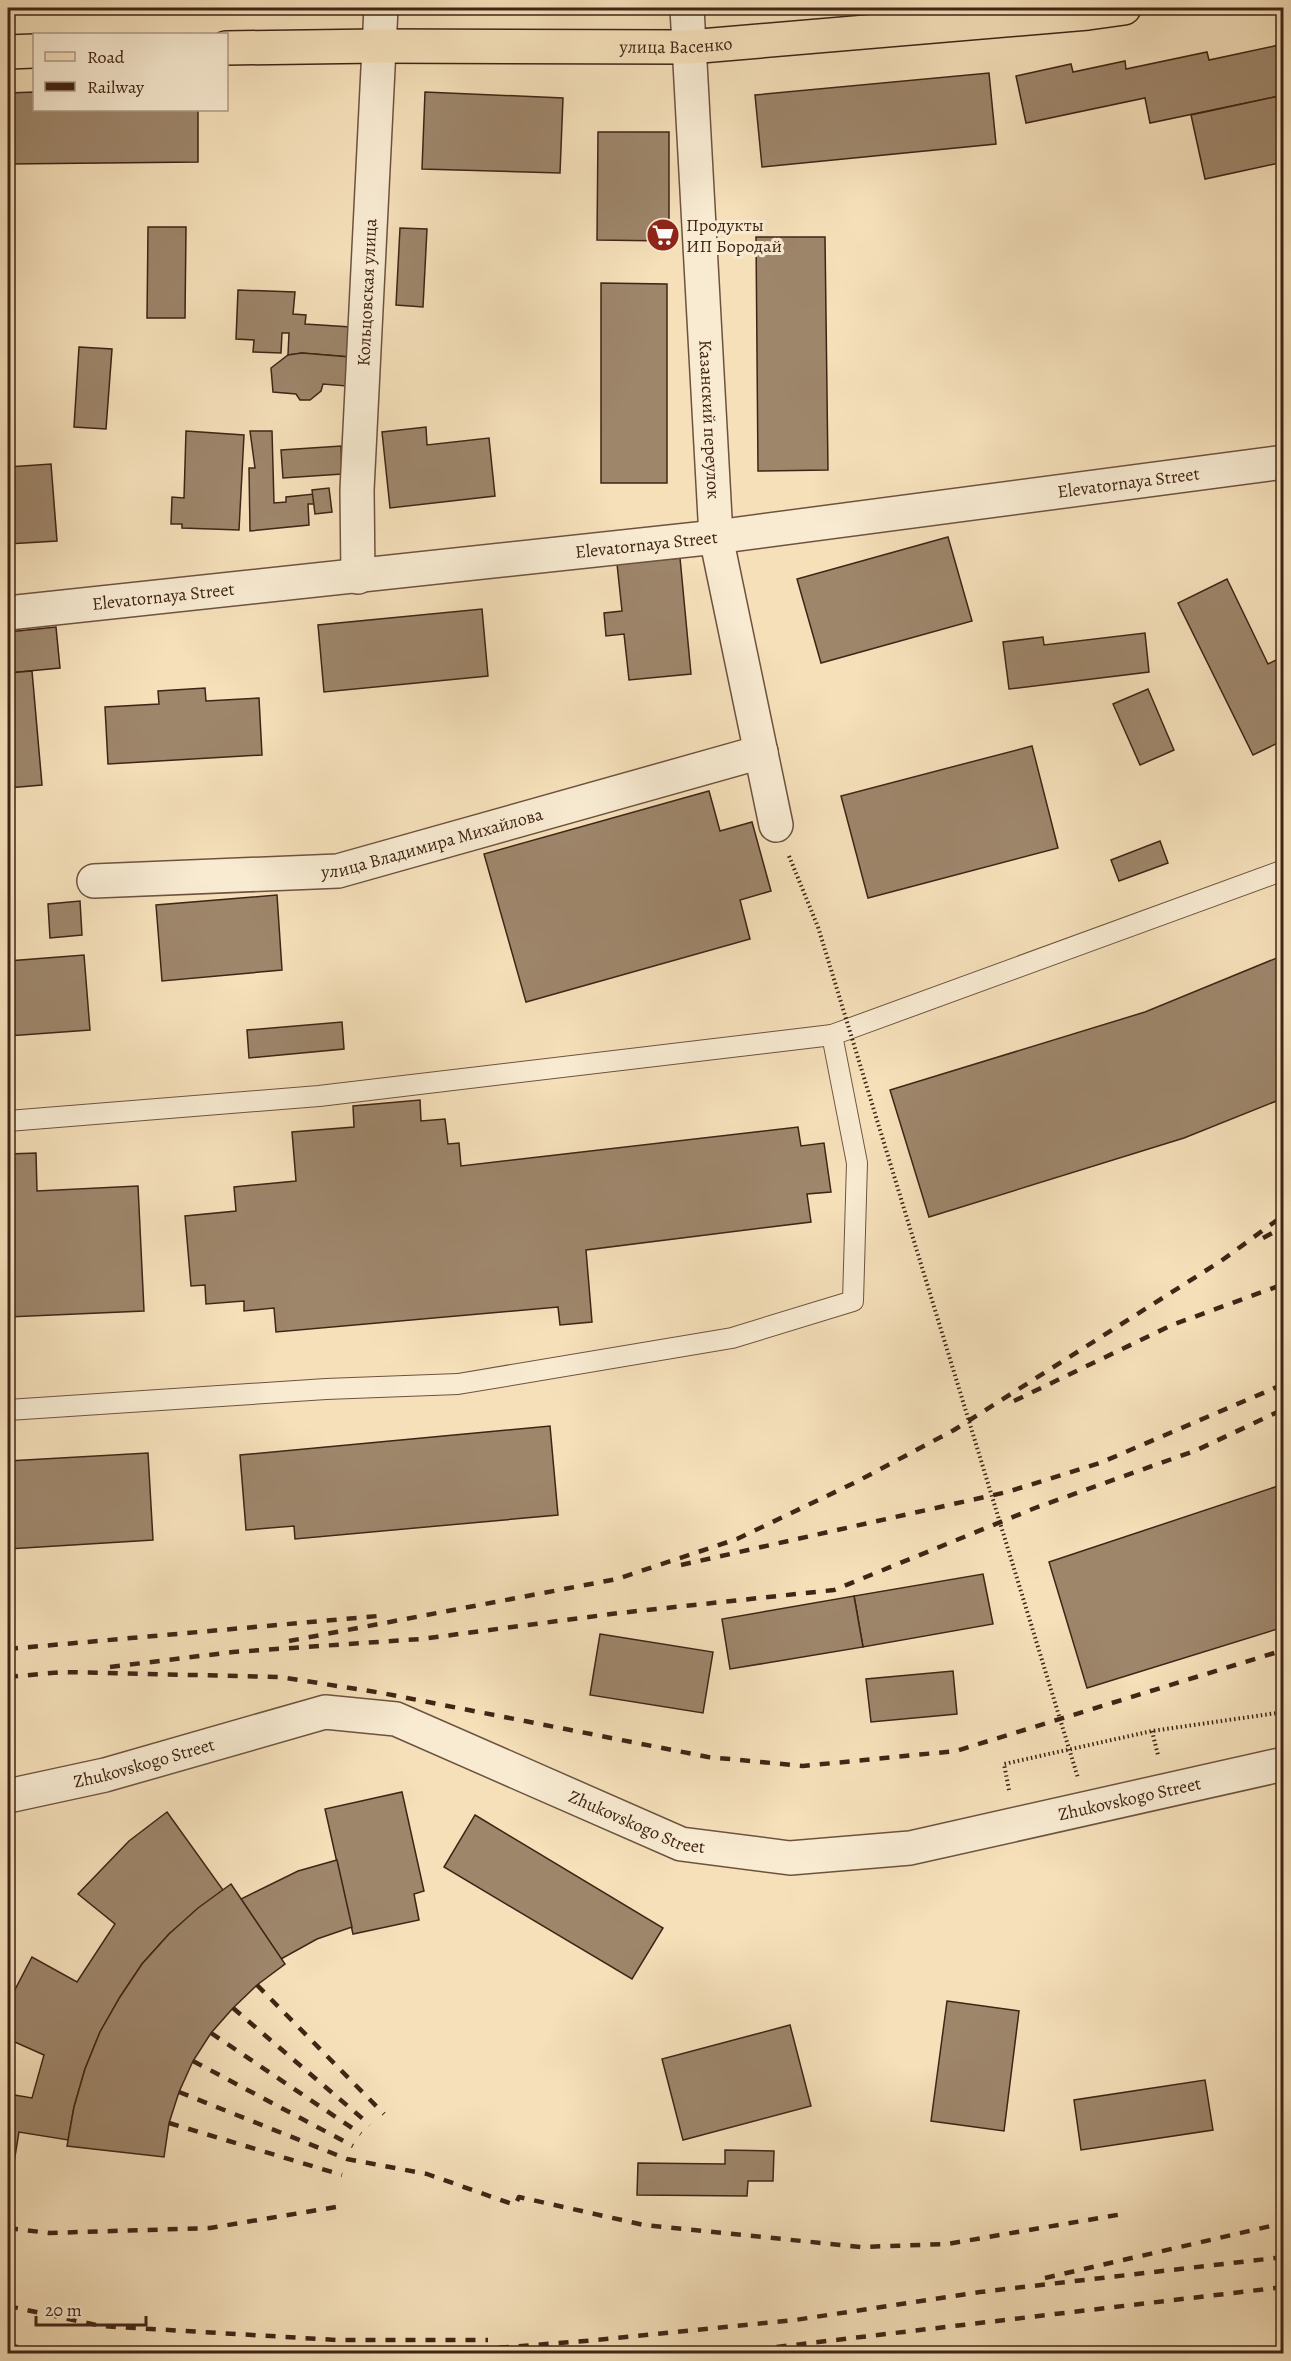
<svg xmlns="http://www.w3.org/2000/svg" width="1291" height="2361" viewBox="0 0 1291 2361" font-family="Alegreya,serif">
  <style>
    .building { fill: #9e866b; stroke: #402415; stroke-width: 1.5 }
    .lines { fill: none; stroke-linecap: round; stroke-linejoin: round }
    .lane-casing { stroke: #6d533e; stroke-width: 22 }
    .street-casing { stroke: #6d533e; stroke-width: 36 }
    .primary-casing { stroke: #402415; stroke-width: 36 }
    .path { stroke: #402415; stroke-width: 4; stroke-dasharray: 1.5 3; stroke-linecap: butt }
    .lane { stroke: #f8ebd2; stroke-width: 20 }
    .street { stroke: #f8ebd2; stroke-width: 33 }
    .primary { stroke: #f5e0ba; stroke-width: 33 }
    .rail { stroke: #402415; stroke-width: 4.5; stroke-dasharray: 10 10; stroke-linecap: butt }
    .path-bridge { stroke: #402415; stroke-width: 4; stroke-dasharray: 1.5 3; stroke-linecap: butt }
    .labels { text-anchor: middle; stroke-width: 6; stroke-linejoin: round; paint-order: stroke }
    .street-label { font-size: 18px; fill: #402415; stroke: #f8ebd2 }
    .poi-label { font-size: 18px; fill: #402415; stroke: #f8ebd2; text-anchor: start }
  </style>
  <rect width="100%" height="100%" fill="#f5e0ba"/>
  <filter id="stains"><feTurbulence type="fractalNoise" baseFrequency=".00333" numOctaves="4"/><feColorMatrix values="0 0 0 0 .2 0 0 0 0 .09 0 0 0 0 .02 0 0 0 .5 -.17"/></filter>
  <radialGradient id="worn" r=".72"><stop offset=".6" stop-color="#630" stop-opacity="0"/><stop offset="1" stop-color="#630" stop-opacity=".3"/></radialGradient>
  <g class="building">
    <polygon points="1279,45 1284,68 1284,95 1150,123 1145,98 1026,123 1016,76 1071,64 1073,72 1125,61 1126,69 1207,52 1209,60"/>
    <polygon points="989,73 996,144 762,167 755,95"/>
    <polygon points="34,92 34,110 198,110 198,162 8,164 8,93"/>
    <polygon points="425,92 563,98 560,173 422,169"/>
    <polygon points="1284,95 1284,162 1205,179 1191,115"/>
    <polygon points="598,132 669,132 669,241 597,240"/>
    <polygon points="1280,211 1284,211 1284,230"/>
    <polygon points="148,227 186,227 185,318 147,318"/>
    <polygon points="400,228 427,229 423,307 396,305"/>
    <polygon points="756,237 825,237 828,470 758,471"/>
    <polygon points="601,283 667,284 667,483 601,483"/>
    <polygon points="238,290 295,292 293,314 306,315 305,324 351,327 350,357 302,353 288,355 289,333 282,333 281,353 253,352 254,340 236,339"/>
    <polygon points="79,347 112,349 106,429 74,427"/>
    <polygon points="302,353 350,357 347,386 323,384 321,391 310,400 300,400 296,394 273,392 271,368 288,355"/>
    <polygon points="426,427 427,445 489,438 495,496 390,508 382,432"/>
    <polygon points="186,431 244,435 239,530 182,528 182,524 171,524 172,497 184,498"/>
    <polygon points="250,431 272,431 274,503 286,502 286,497 314,494 315,504 308,504 309,525 250,531 249,468 255,468"/>
    <polygon points="341,446 342,474 283,478 281,450"/>
    <polygon points="51,464 57,541 8,544 8,467"/>
    <polygon points="329,488 332,512 315,514 312,490"/>
    <polygon points="948,537 972,621 821,663 797,579"/>
    <polygon points="680,558 691,674 629,680 624,634 606,636 604,613 622,611 617,564"/>
    <polygon points="1227,579 1268,664 1284,656 1284,740 1253,755 1178,603"/>
    <polygon points="482,609 488,676 324,692 318,625"/>
    <polygon points="56,627 60,668 8,673 8,632"/>
    <polygon points="1145,633 1149,672 1009,689 1003,642 1043,637 1044,645"/>
    <polygon points="32,671 42,785 8,788 8,673"/>
    <polygon points="205,688 206,701 259,698 262,755 108,764 105,707 159,704 158,691"/>
    <polygon points="1148,689 1174,750 1140,765 1113,704"/>
    <polygon points="1032,746 1058,848 868,898 841,796"/>
    <polygon points="709,791 720,831 752,822 771,891 740,900 750,939 526,1002 484,854"/>
    <polygon points="1160,841 1168,863 1119,881 1111,860"/>
    <polygon points="277,895 282,970 162,981 156,905"/>
    <polygon points="80,901 82,935 50,938 48,904"/>
    <polygon points="84,955 90,1030 8,1036 8,961"/>
    <polygon points="1284,955 1284,1098 1184,1138 929,1217 890,1090 1145,1012"/>
    <polygon points="342,1022 344,1049 249,1058 247,1030"/>
    <polygon points="420,1100 421,1121 445,1119 448,1144 459,1143 461,1166 798,1127 801,1146 824,1143 831,1192 807,1194 811,1222 586,1250 592,1322 560,1325 558,1307 276,1332 274,1308 244,1311 244,1301 206,1304 205,1285 191,1286 185,1216 236,1211 234,1187 296,1181 292,1132 354,1127 353,1106"/>
    <polygon points="36,1153 37,1191 138,1186 144,1311 8,1317 8,1154"/>
    <polygon points="550,1426 558,1515 295,1539 294,1526 246,1530 240,1455"/>
    <polygon points="148,1453 153,1540 8,1549 8,1461"/>
    <polygon points="1284,1484 1284,1627 1087,1688 1049,1562"/>
    <polygon points="983,1574 993,1624 863,1647 854,1596"/>
    <polygon points="854,1596 863,1647 730,1669 722,1619"/>
    <polygon points="600,1634 713,1652 703,1713 590,1695"/>
    <polygon points="953,1671 957,1714 871,1722 866,1679"/>
    <polygon points="402,1792 424,1891 414,1894 419,1920 353,1934 325,1809"/>
    <polygon points="167,1812 223,1890 169,1934 142,1964 120,1997 100,2032 85,2069 74,2107 68,2140 19,2132 11,2181 8,2181 8,2094 32,2098 44,2055 8,2039 8,2003 32,1957 77,1982 115,1924 78,1894 129,1841"/>
    <polygon points="475,1815 663,1928 632,1979 444,1867"/>
    <polygon points="337,1860 352,1927 317,1939 281,1959 241,1899 298,1871"/>
    <polygon points="231,1884 285,1964 257,1985 233,2008 211,2033 193,2061 179,2092 169,2123 164,2157 67,2146 74,2107 85,2069 100,2032 120,1997 142,1964 169,1934 198,1908"/>
    <polygon points="947,2001 1019,2011 1004,2131 931,2121"/>
    <polygon points="790,2025 811,2106 683,2140 662,2059"/>
    <polygon points="1205,2080 1213,2130 1081,2150 1074,2100"/>
    <polygon points="725,2150 774,2151 773,2181 748,2181 747,2196 637,2195 638,2163 725,2164"/>
  </g>
  <g class="lines">
    <g class="lane-casing">
      <g id="lane">
        <polyline points="8,1121 319,1096 832,1035"/>
        <polyline points="8,1410 326,1389 458,1384 732,1338 853,1301 857,1163 832,1035 1284,870"/>
      </g>
    </g>
    <g class="street-casing">
      <g id="street">
        <path id="s1" d="M687,8L716,537L776,825"/>
        <path id="s2" d="M358,577L357,490L381,8"/>
        <path id="s3" d="M8,613L716,537L1284,462"/>
        <path id="s4" d="M94,881L338,871L761,752"/>
        <path id="s5" d="M8,1796L105,1775L325,1712L396,1719L681,1844L790,1858L910,1848L1284,1764"/>
      </g>
    </g>
    <g class="primary-casing">
      <g id="primary">
        <path id="s6" d="M226,48L377,46L689,47L1088,13L1124,8"/>
        <polyline points="8,52 34,51"/>
      </g>
    </g>
    <g class="path">
      <polyline points="789,856 818,927"/>
      <polyline points="1152,1731 1158,1755"/>
      <polyline points="1009,1790 1004,1764 1152,1731 1284,1712"/>
    </g>
    <use href="#lane" class="lane"/>
    <use href="#street" class="street"/>
    <use href="#primary" class="primary"/>
    <g class="rail">
      <polyline points="1263,1238 1284,1227"/>
      <polyline points="1014,1401 1172,1325 1284,1284"/>
      <polyline points="681,1565 1007,1492 1100,1463 1284,1384"/>
      <polyline points="289,1641 617,1579 737,1539 856,1482 954,1430 1221,1261 1284,1215"/>
      <polyline points="8,1649 378,1616"/>
      <polyline points="110,1667 233,1652 421,1639 619,1613 834,1590 1035,1508 1197,1450 1284,1409"/>
      <polyline points="8,1677 62,1672 280,1677 382,1693 708,1757 803,1766 956,1751 1284,1650"/>
      <polyline points="257,1985 384,2114"/>
      <polyline points="233,2008 370,2125"/>
      <polyline points="211,2033 361,2134"/>
      <polyline points="193,2061 353,2146"/>
      <polyline points="179,2092 347,2159 427,2174 515,2205 519,2197 644,2225 861,2247 947,2244 1123,2214"/>
      <polyline points="169,2123 342,2175"/>
      <polyline points="8,2228 49,2233 210,2228 342,2206"/>
      <polyline points="1045,2278 1284,2223"/>
      <polyline points="8,2306 101,2326 337,2340 488,2340"/>
      <polyline points="8,2346 85,2354"/>
      <polyline points="419,2354 585,2341 795,2320 980,2292 1284,2257"/>
      <polyline points="717,2354 1284,2287"/>
    </g>
    <polyline class="path-bridge" points="818,927 1078,1778"/>
  </g>
  <defs>
    <g id="supermarket-disc" transform="scale(1.725)"><circle r="9.5" fill="#8f2418" stroke="#f8ebd2"/><path d="M-6-5.5h2.5l.6 2H6L4.5 2H-2.5L-4.4-4H-6ZM-1.5 3.2a1.3 1.3 0 1 0 .1 0ZM3 3.2a1.3 1.3 0 1 0 .1 0Z" fill="#fff"/></g>
  </defs>
  <g fill-rule="evenodd">
    <use href="#supermarket-disc" x="663" y="235"/>
  </g>
  <g class="labels">
    <g class="street-label">
      <text dy="6" stroke="none"><textPath href="#s6" startOffset="450">улица Васенко</textPath></text>
      <text dy="6" stroke="none"><textPath href="#s2" startOffset="285">Кольцовская улица</textPath></text>
      <text dy="6" stroke="none"><textPath href="#s1" startOffset="412">Казанский переулок</textPath></text>
      <text dy="6" stroke="none"><textPath href="#s3" startOffset="1128">Elevatornaya Street</textPath></text>
      <text dy="6" stroke="none"><textPath href="#s3" startOffset="642">Elevatornaya Street</textPath></text>
      <text dy="6" stroke="none"><textPath href="#s3" startOffset="156">Elevatornaya Street</textPath></text>
      <text dy="6" stroke="none"><textPath href="#s4" startOffset="342">улица Владимира Михайлова</textPath></text>
      <text dy="6" stroke="none"><textPath href="#s5" startOffset="140">Zhukovskogo Street</textPath></text>
      <text dy="6" stroke="none"><textPath href="#s5" startOffset="1166">Zhukovskogo Street</textPath></text>
      <text dy="6" stroke="none"><textPath href="#s5" startOffset="662">Zhukovskogo Street</textPath></text>
    </g>
    <g class="poi-label">
      <text x="686" y="231">Продукты<tspan x="686" dy="21">ИП Бородай</tspan></text>
    </g>
  </g>
  <rect width="1291" height="2361" fill="none" stroke="#f5e0ba" stroke-width="30"/>
  <rect x="9" y="9" width="1273" height="2343" fill="none" stroke="#402415" stroke-width="3"/>
  <rect x="15" y="15" width="1261" height="2331" fill="none" stroke="#402415" stroke-width="1.5"/>
  <rect x="33" y="33" width="195" height="78" fill="#f8ebd2" stroke="#ae9b86" stroke-width="1.5"/>
  <rect x="45" y="52" width="30" height="9" fill="#f5e0ba" stroke="#ae9b86" stroke-width="1.5"/>
  <text x="87" y="63" font-size="18" fill="#402415">Road</text>
  <rect x="45" y="82" width="30" height="9" fill="#402415" stroke="#ae9b86" stroke-width="1.5"/>
  <text x="87" y="93" font-size="18" fill="#402415">Railway</text>
  <path d="M36 2316v9h110v-9" fill="none" stroke="#402415" stroke-width="3"/>
  <text x="45" y="2316" font-size="18" fill="#402415" stroke="#f8ebd2" stroke-width="4.5" paint-order="stroke">20 m</text>
  <rect width="100%" height="100%" filter="url(#stains)"/>
  <rect width="100%" height="100%" fill="url(#worn)"/>
</svg>
